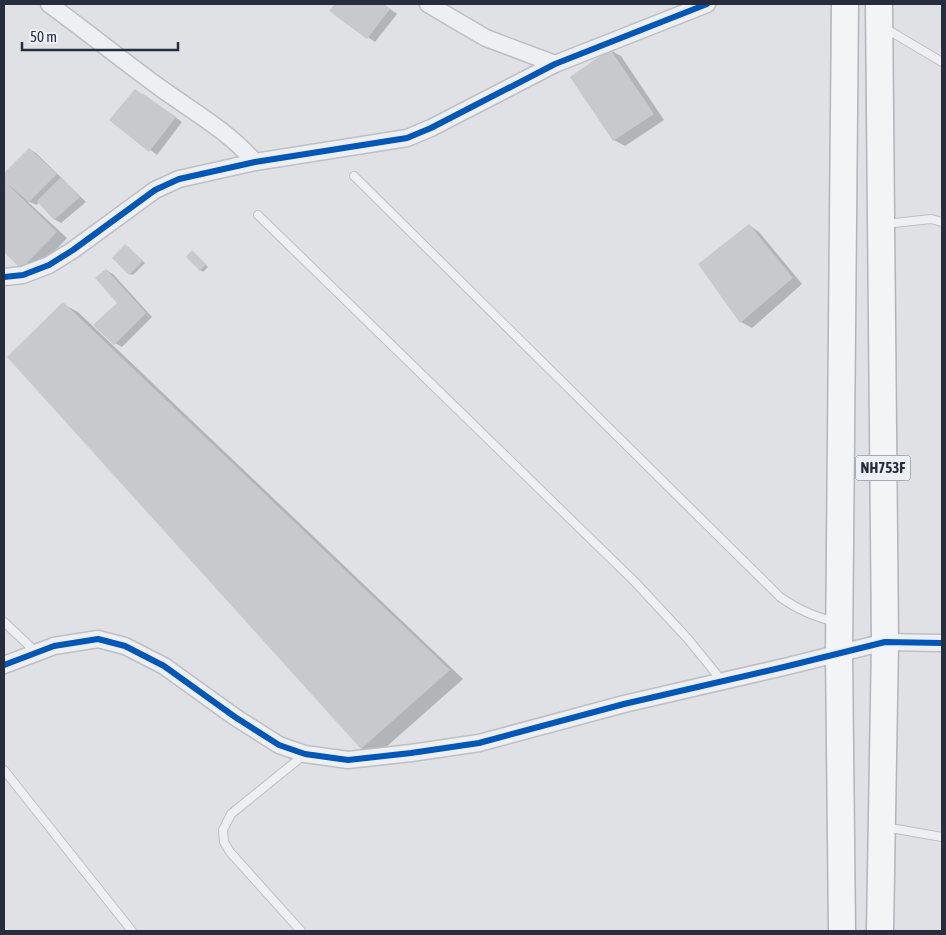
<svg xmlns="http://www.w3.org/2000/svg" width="946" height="935" viewBox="0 0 946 935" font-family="'Asap Condensed',sans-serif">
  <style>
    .shadow { fill: #0003 }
    .building { fill: #c7c9cd }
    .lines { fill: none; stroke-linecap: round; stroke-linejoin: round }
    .service-casing { stroke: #bdbfc3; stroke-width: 10 }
    .minor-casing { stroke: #bdbfc3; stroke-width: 19 }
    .trunk-casing { stroke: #b2b4ba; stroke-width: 29 }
    .service { stroke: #eeeff2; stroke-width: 8 }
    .minor { stroke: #eeeff2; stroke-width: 16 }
    .trunk { stroke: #f3f4f5; stroke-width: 26 }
    .cycleway-casing { stroke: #eceff5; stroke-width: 9 }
    .cycleway { stroke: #0057b8; stroke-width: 6 }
    .labels { text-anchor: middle; stroke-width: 4; stroke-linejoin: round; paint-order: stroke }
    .shield { fill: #eceff5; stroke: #616875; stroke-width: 1 }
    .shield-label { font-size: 15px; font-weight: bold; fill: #262e3e }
  </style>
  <rect width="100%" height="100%" fill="#dfe1e5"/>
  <g class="shadow">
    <polygon points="337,4 383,4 397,14 375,42 331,11"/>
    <polygon points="610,50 621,56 664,120 625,146 614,140 571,77"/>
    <polygon points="143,94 182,122 157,155 111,120"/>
    <polygon points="29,149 36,153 86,202 61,223 54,219 39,202 37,205 27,201 67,238 33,274 22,268 4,250 4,175"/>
    <polygon points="749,225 759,232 802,284 752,328 741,322 700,264"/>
    <polygon points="128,247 145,263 133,275 130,274"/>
    <polygon points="195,254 208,267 203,272 200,270"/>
    <polygon points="106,270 113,274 152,317 122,347 115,343 119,303"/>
    <polygon points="63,304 78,312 463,679 376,756 361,748"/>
  </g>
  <g class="building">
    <polygon points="335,4 383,4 390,9 367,39 329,11"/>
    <polygon points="610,49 654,114 613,141 570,77"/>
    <polygon points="135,89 176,117 149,152 109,120"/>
    <polygon points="29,148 57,174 29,202 5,182 57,232 21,269 4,252 4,173"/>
    <polygon points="61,177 80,197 54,220 37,201"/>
    <polygon points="749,224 793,278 740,323 698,264"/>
    <polygon points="125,244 143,261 129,275 112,258"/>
    <polygon points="192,250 206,264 200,271 186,257"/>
    <polygon points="106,269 146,313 114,345 93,325 117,303 95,278"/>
    <polygon points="63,302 450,670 361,749 7,357"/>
  </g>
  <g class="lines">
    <g class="service-casing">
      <g id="service">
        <polyline points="883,27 942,62"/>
        <path d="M354,176L780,597C799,610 813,616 835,622"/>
        <polyline points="258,215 635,582 688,639 722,681"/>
        <polyline points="885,224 931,219 942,222"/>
        <polyline points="4,622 37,653"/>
        <polyline points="4,770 132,931"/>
        <polyline points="885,827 942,837"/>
        <polyline points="301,931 230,852 224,842 223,830 231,814 305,754"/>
      </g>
    </g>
    <g class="minor-casing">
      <g id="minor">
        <path d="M49,4C86,31 122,60 159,87C192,111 227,130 255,162"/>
        <polyline points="428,4 486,38 555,64"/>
        <polyline points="4,277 23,275 49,265 73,250 155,190 179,179 255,162 407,138 431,128 555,64 707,4"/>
        <polyline points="4,665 54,646 98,639 125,646 164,666 235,717 279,745 305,754 348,760 411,753 479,743 624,704 784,667 885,642 942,643"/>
      </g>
    </g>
    <g class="trunk-casing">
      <g id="trunk">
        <polyline points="879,4 885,642 880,931"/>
        <polyline points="842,931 839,653 845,4"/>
      </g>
    </g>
    <use href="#service" class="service"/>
    <use href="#minor" class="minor"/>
    <use href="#trunk" class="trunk"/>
    <g class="cycleway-casing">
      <g id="cycleway">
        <polyline points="4,277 23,275 49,265 73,250 155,190 179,179 255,162 407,138 431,128 555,64 707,4"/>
        <polyline points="4,665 54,646 98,639 125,646 164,666 235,717 279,745 305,754 348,760 411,753 479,743 624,704 784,667 885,642 942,643"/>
      </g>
    </g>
    <use href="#cycleway" class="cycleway"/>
  </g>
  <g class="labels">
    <rect class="shield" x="855.5" y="455.5" width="55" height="25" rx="4"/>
    <g class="shield-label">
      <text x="883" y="473">NH753F</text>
    </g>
  </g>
  <rect width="946" height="935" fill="none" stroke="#262e3e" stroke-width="10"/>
  <path d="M22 42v8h156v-8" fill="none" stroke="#262e3e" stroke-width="2.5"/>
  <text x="30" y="42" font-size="15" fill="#262e3e" stroke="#eceff5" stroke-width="4" paint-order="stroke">50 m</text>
</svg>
